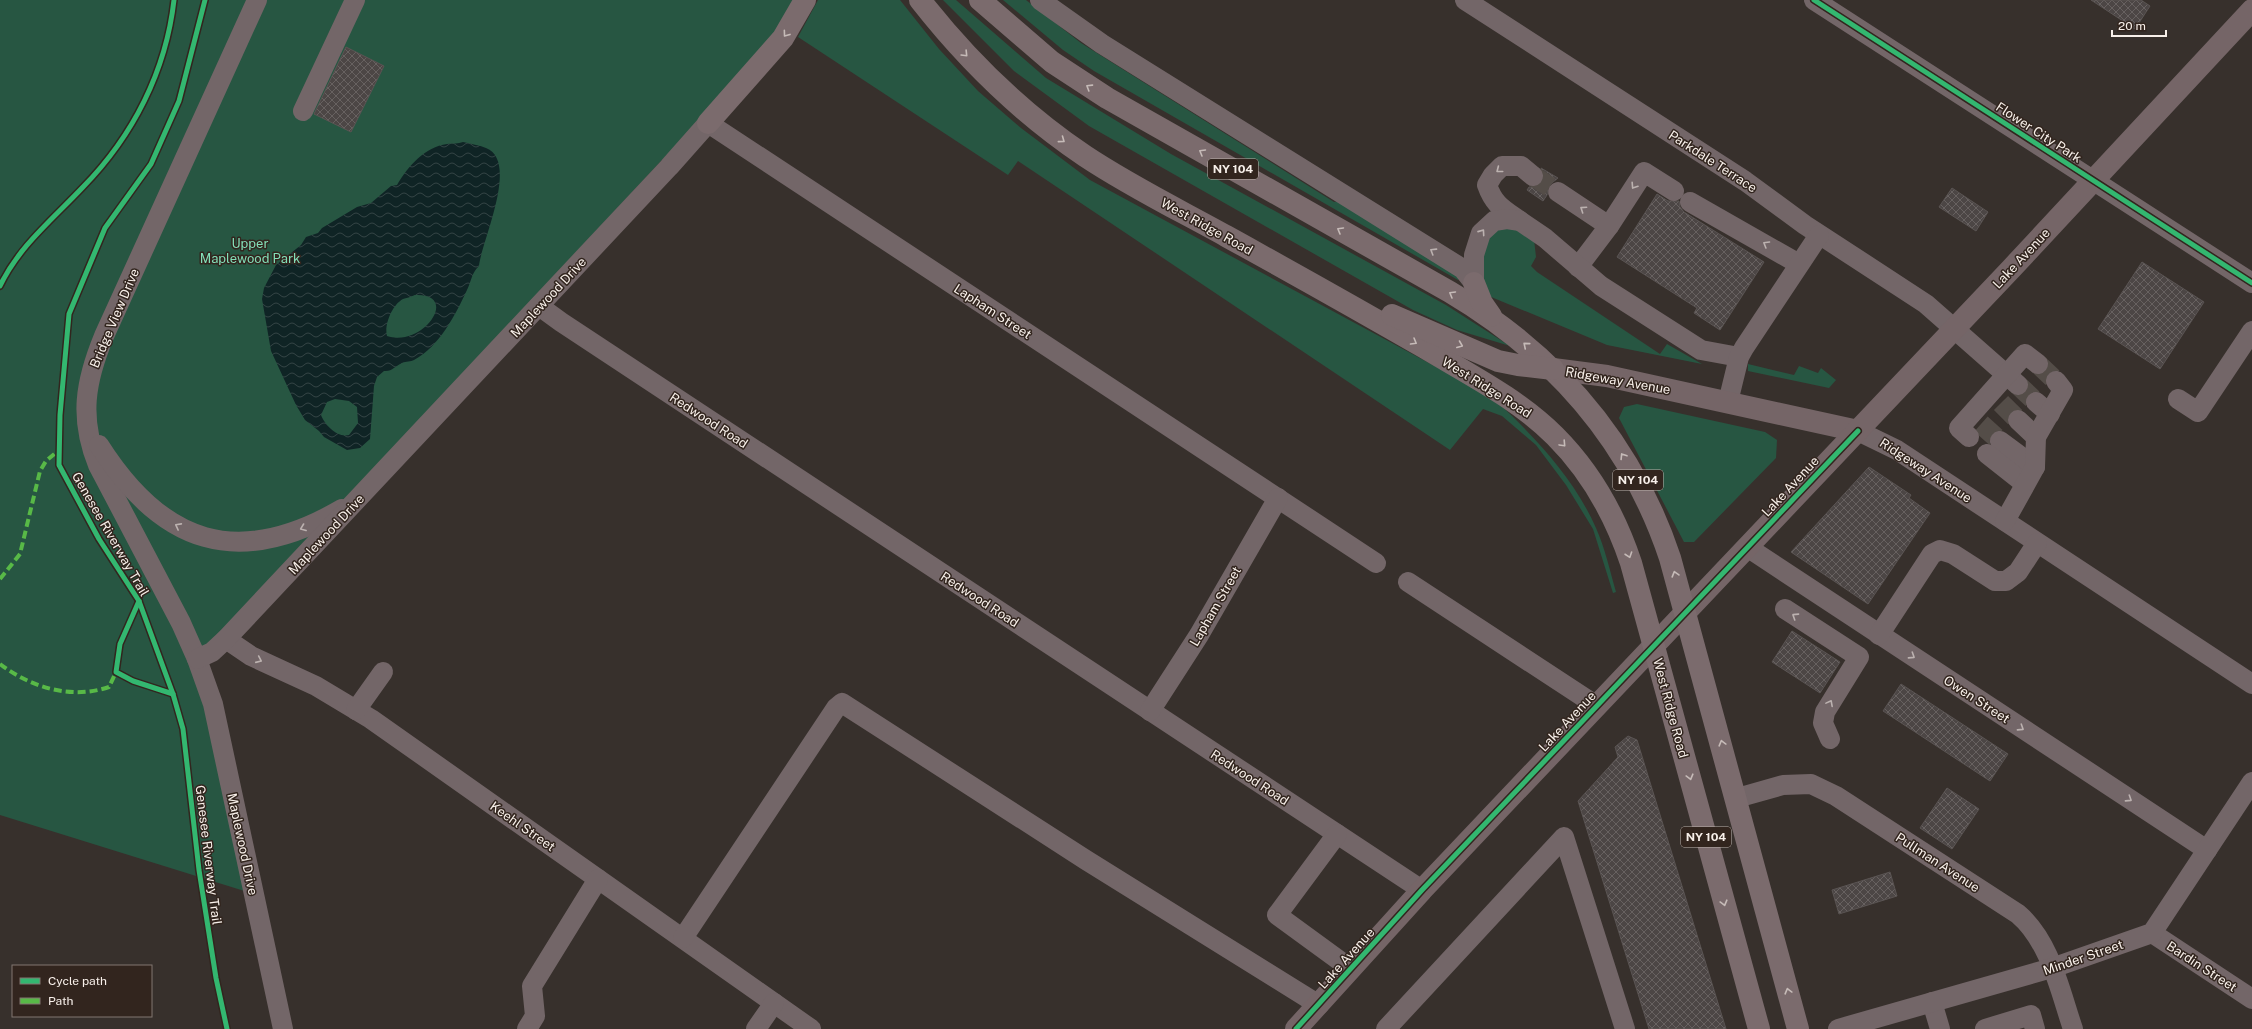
<svg xmlns="http://www.w3.org/2000/svg" width="2252" height="1029" viewBox="0 0 2252 1029" font-family="'Public Sans',sans-serif">
  <style>
    .green { fill: #275642 }
    .water { fill: url(#water-waves); fill-rule: evenodd }
    .building { fill: url(#building-cross-hatch); stroke: #5a5453 }
    .lines { fill: none; stroke-linecap: round; stroke-linejoin: round }
    .minor-tunnel { stroke: #544d48; stroke-width: 20; stroke-dasharray: 20 10; stroke-linecap: butt }
    .minor { stroke: #736668; stroke-width: 20 }
    .major { stroke: #756567; stroke-width: 22 }
    .highway { stroke: #7b6b6d; stroke-width: 22 }
    .quiet { stroke: #58b947; stroke-width: 4; stroke-dasharray: 8 4; stroke-linecap: butt }
    .cycleway-casing { stroke: #32251e; stroke-width: 8 }
    .cycleway { stroke: #33b770; stroke-width: 5 }
    .oneway { stroke: #c6bbb8 }
    .oneway2 { stroke: #bcb2b0 }
    .labels { text-anchor: middle; stroke-width: 3; stroke-linejoin: round; paint-order: stroke }
    .shield { fill: #32251e; stroke: #bdb3ad; stroke-width: 1 }
    .shield-label { font-size: 12px; font-weight: bold; fill: #f8f0ea }
    .street-label { font-size: 13px; fill: #f8f0ea; stroke: #32251e }
    .park-label { font-size: 13px; fill: #83dfb8; stroke: #32251e }
  </style>
  <defs>
    <pattern id="water-waves" width="16" height="10" patternUnits="userSpaceOnUse"><rect width="16" height="10" fill="#0f2425"/><path d="M0 5q4-4 8 0t8 0" fill="none" stroke="#334445"/></pattern>
    <pattern id="building-cross-hatch" width="8" height="8" patternUnits="userSpaceOnUse"><rect width="8" height="8" fill="#4c4645"/><path d="M0 0l8 8M0 8l8-8" fill="none" stroke="#676160"/></pattern>
  </defs>
  <rect width="100%" height="100%" fill="#37302c"/>
  <g class="green">
    <polygon points="0,0 805,0 800,12 197,659 254,894 0,815"/>
    <path d="M818,0H900L939,49L978,91L1021,128L1090,180L1492,397C1533,435 1573,476 1596,528C1605,548 1610,571 1616,592L1613,593L1593,529L1566,485L1536,445L1502,416L1483,409L1450,450L1018,161L1008,175L798,37Z"/>
    <polygon points="943,0 956,0 1046,78 1171,154 1446,305 1510,346 1457,330 1413,310 1089,126 1014,71"/>
    <polygon points="1003,0 1026,0 1081,43 1334,202 1341,201 1460,277 1458,280 1094,71 1063,50"/>
    <polygon points="1511,224 1534,239 1536,257 1531,266 1537,272 1660,354 1667,344 1702,364 1607,345 1484,294 1480,247 1499,225"/>
    <polygon points="1748,364 1794,375 1799,366 1818,373 1821,368 1836,380 1829,388 1748,371"/>
    <polygon points="1637,404 1765,432 1777,440 1776,458 1694,542 1684,542 1619,418 1624,407"/>
  </g>
  <path class="water" d="M463,142C471,144 479,145 486,148C520,161 481,243 479,266C472,272 471,282 467,290C456,314 439,347 414,360C411,362 406,361 402,363C395,366 392,372 384,371L377,377L374,386L370,439L360,448L347,450L324,437L319,431L305,420L296,405L271,351L262,299L264,288L276,265L301,245L306,237L318,233L322,228L357,207L371,203L391,186L397,185C408,166 425,147 447,144C453,143 458,144 463,142ZM415,295C461,293 423,348 387,336C384,325 392,305 403,299C406,298 411,297 415,295ZM335,399L349,401L357,407L358,423L349,435C337,438 325,425 321,415L327,402Z"/>
  <g class="building">
    <polygon points="2091,0 2141,0 2150,6 2135,29"/>
    <polygon points="346,47 384,66 351,132 314,114"/>
    <polygon points="1541,168 1558,178 1548,186 1547,195 1543,201 1527,190 1529,187 1537,187 1542,183 1544,178"/>
    <polygon points="1952,188 1988,212 1976,231 1939,207"/>
    <polygon points="1657,194 1668,201 1679,201 1680,207 1684,212 1764,262 1720,330 1694,313 1697,308 1617,257"/>
    <polygon points="2142,262 2204,302 2160,369 2098,329"/>
    <polygon points="1869,467 1911,495 1909,498 1930,513 1868,604 1791,552"/>
    <polygon points="1792,631 1840,662 1820,693 1772,662"/>
    <polygon points="1901,684 2008,754 1990,781 1883,711"/>
    <polygon points="1628,736 1637,740 1726,1029 1649,1029 1578,801 1618,757 1615,747"/>
    <polygon points="1947,788 1979,809 1952,849 1920,828"/>
    <polygon points="1890,872 1897,896 1839,914 1832,890"/>
  </g>
  <g class="lines">
    <g class="minor-tunnel">
      <polyline points="1533,176 1558,192"/>
      <polyline points="2038,364 2056,381"/>
      <polyline points="2018,385 2036,402"/>
      <polyline points="2001,403 2018,420"/>
      <polyline points="1981,424 2000,441"/>
    </g>
    <g class="minor">
      <path d="M257,0L104,336C85,382 79,418 98,465L181,623L197,659L213,704L283,1029"/>
      <polyline points="1040,0 1102,44 1463,269 1474,283"/>
      <polyline points="1465,0 1745,181 1805,225 1926,304 2018,385"/>
      <polyline points="1814,0 2252,283"/>
      <polyline points="303,111 355,0"/>
      <polyline points="1558,192 1609,226"/>
      <polyline points="1690,202 1799,264"/>
      <path d="M1520,221C1503,209 1494,205 1487,185L1493,175L1502,166H1521L1533,176"/>
      <polyline points="1578,267 1609,226 1644,172 1674,191"/>
      <polyline points="1474,283 1474,255 1481,233 1494,221 1507,219 1520,221 1545,238 1601,286 1701,350 1739,357"/>
      <polyline points="539,306 561,322 1422,890"/>
      <polyline points="2178,399 2198,412 2252,331"/>
      <polyline points="1728,402 1739,357 1744,348 1819,235"/>
      <polyline points="2036,402 2050,414"/>
      <polyline points="2018,420 2036,437"/>
      <polyline points="1858,431 1897,450 2252,684"/>
      <polyline points="1969,437 1959,428 2025,354 2038,364"/>
      <polyline points="2000,441 2035,467"/>
      <path d="M99,445C162,544 237,570 342,509"/>
      <polyline points="1987,454 2025,484"/>
      <polyline points="2005,521 2035,467 2036,437 2063,390 2056,381"/>
      <polyline points="1747,547 2207,850"/>
      <polyline points="1408,582 1597,706"/>
      <polyline points="1785,609 1859,657 1825,712 1823,723 1830,739"/>
      <polyline points="1879,635 1932,554 1940,550 1953,554 1995,581 2006,581 2018,572 2037,543"/>
      <polyline points="226,639 251,656 316,686 371,719 811,1029"/>
      <polyline points="197,659 212,652 226,639 669,167 708,123 1376,563"/>
      <polyline points="356,710 383,672"/>
      <polyline points="1150,711 1199,635 1278,498"/>
      <path d="M1737,798L1783,785L1811,784L1836,796L2018,914C2050,941 2060,991 2073,1029"/>
      <polyline points="1337,834 1277,915 1351,969"/>
      <polyline points="2152,933 2252,999"/>
      <polyline points="683,938 836,708 842,703 1086,860 1319,1005"/>
      <polyline points="1932,1002 1940,1029"/>
      <polyline points="527,1029 535,1016 532,986 598,879"/>
      <polyline points="756,1029 774,1003"/>
      <polyline points="1386,1029 1564,837 1625,1029"/>
      <polyline points="1838,1029 2052,968 2152,933 2252,782"/>
      <polyline points="1985,1029 2031,1015 2035,1029"/>
    </g>
    <g class="major">
      <polyline points="1553,369 1607,376 1858,431"/>
      <polyline points="1296,1029 1422,890 2011,269 2252,10"/>
    </g>
    <g class="highway">
      <path d="M920,0C967,60 1021,113 1085,156C1130,186 1179,210 1226,236C1293,273 1359,310 1425,348C1470,375 1518,399 1555,436C1591,472 1615,515 1631,563L1759,1029"/>
      <path d="M980,0L1052,62L1107,98L1450,292C1556,355 1631,441 1670,558L1798,1029"/>
      <polyline points="708,123 783,38 805,0"/>
      <polyline points="1474,283 1482,303 1491,316"/>
      <polyline points="1392,315 1498,361 1518,365 1553,369"/>
    </g>
    <g class="quiet">
      <polyline points="0,579 20,554 40,471 46,461 59,450"/>
      <path d="M0,664C30,687 71,700 109,687L116,672"/>
    </g>
    <g class="cycleway-casing">
      <g id="cycleway">
        <polyline points="205,0 179,101 151,164 105,228 69,314 60,415 59,465 99,539 139,601 173,694 183,729 199,870 216,978 227,1029"/>
        <polyline points="1814,0 2252,283"/>
        <path d="M0,286C19,246 53,219 83,187C133,136 166,71 174,0"/>
        <polyline points="139,601 120,644 116,672 133,681 173,694"/>
        <polyline points="1296,1029 1422,890 1858,431"/>
      </g>
    </g>
    <use href="#cycleway" class="cycleway"/>
  </g>
  <defs><path id="oneway-chevron" d="M-2-3.5L2.5 0L-2 3.5" fill="none" stroke-width="1.6" stroke-linecap="round" stroke-linejoin="round"/></defs>
  <g class="oneway">
    <use href="#oneway-chevron" transform="translate(786 34) rotate(126)"/>
    <use href="#oneway-chevron" transform="translate(965 54) rotate(46)"/>
    <use href="#oneway-chevron" transform="translate(1089 87) rotate(-148)"/>
    <use href="#oneway-chevron" transform="translate(1062 140) rotate(36)"/>
    <use href="#oneway-chevron" transform="translate(1202 152) rotate(-150)"/>
    <use href="#oneway-chevron" transform="translate(1340 230) rotate(-150)"/>
    <use href="#oneway-chevron" transform="translate(1452 294) rotate(-150)"/>
    <use href="#oneway-chevron" transform="translate(1414 342) rotate(30)"/>
    <use href="#oneway-chevron" transform="translate(1460 345) rotate(22)"/>
    <use href="#oneway-chevron" transform="translate(1526 345) rotate(-140)"/>
    <use href="#oneway-chevron" transform="translate(1563 444) rotate(47)"/>
    <use href="#oneway-chevron" transform="translate(1623 456) rotate(-122)"/>
    <use href="#oneway-chevron" transform="translate(1629 555) rotate(71)"/>
    <use href="#oneway-chevron" transform="translate(1675 574) rotate(-106)"/>
    <use href="#oneway-chevron" transform="translate(1722 743) rotate(-105)"/>
    <use href="#oneway-chevron" transform="translate(1690 777) rotate(75)"/>
    <use href="#oneway-chevron" transform="translate(1724 903) rotate(75)"/>
    <use href="#oneway-chevron" transform="translate(1788 991) rotate(-105)"/>
  </g>
  <g class="oneway2">
    <use href="#oneway-chevron" transform="translate(1499 170) rotate(142)"/>
    <use href="#oneway-chevron" transform="translate(1634 186) rotate(123)"/>
    <use href="#oneway-chevron" transform="translate(1583 209) rotate(-146)"/>
    <use href="#oneway-chevron" transform="translate(1482 232) rotate(-55)"/>
    <use href="#oneway-chevron" transform="translate(1766 244) rotate(-149)"/>
    <use href="#oneway-chevron" transform="translate(1433 251) rotate(-148)"/>
    <use href="#oneway-chevron" transform="translate(178 526) rotate(-152)"/>
    <use href="#oneway-chevron" transform="translate(303 528) rotate(159)"/>
    <use href="#oneway-chevron" transform="translate(1795 616) rotate(-147)"/>
    <use href="#oneway-chevron" transform="translate(1912 656) rotate(33)"/>
    <use href="#oneway-chevron" transform="translate(259 660) rotate(24)"/>
    <use href="#oneway-chevron" transform="translate(1830 703) rotate(-62)"/>
    <use href="#oneway-chevron" transform="translate(2021 728) rotate(33)"/>
    <use href="#oneway-chevron" transform="translate(2129 799) rotate(33)"/>
  </g>
  <g class="labels">
    <g class="shield">
      <rect x="1208" y="159" width="50" height="20" rx="3"/>
      <rect x="1613" y="470" width="50" height="20" rx="3"/>
      <rect x="1681" y="827" width="50" height="20" rx="3"/>
    </g>
    <g class="shield-label">
      <text x="1233" y="173">NY 104</text>
      <text x="1638" y="484">NY 104</text>
      <text x="1706" y="841">NY 104</text>
    </g>
    <g class="street-label">
      <text transform="translate(2039 132) rotate(33)" y="5">Flower City Park</text>
      <text transform="translate(1713 161) rotate(33)" y="5">Parkdale Terrace</text>
      <text transform="translate(1207 226) rotate(29)" y="5">West Ridge Road</text>
      <text transform="translate(2021 258) rotate(-47)" y="5">Lake Avenue</text>
      <text transform="translate(548 297) rotate(-47)" y="5">Maplewood Drive</text>
      <text transform="translate(993 311) rotate(33)" y="5">Lapham Street</text>
      <text transform="translate(114 318) rotate(-67)" y="5">Bridge View Drive</text>
      <text transform="translate(1618 380) rotate(10)" y="5">Ridgeway Avenue</text>
      <text transform="translate(1487 387) rotate(32)" y="5">West Ridge Road</text>
      <text transform="translate(709 420) rotate(33)" y="5">Redwood Road</text>
      <text transform="translate(1926 470) rotate(33)" y="5">Ridgeway Avenue</text>
      <text transform="translate(1790 486) rotate(-47)" y="5">Lake Avenue</text>
      <text transform="translate(111 534) rotate(60)" y="5">Genesee Riverway Trail</text>
      <text transform="translate(326 534) rotate(-47)" y="5">Maplewood Drive</text>
      <text transform="translate(980 599) rotate(33)" y="5">Redwood Road</text>
      <text transform="translate(1215 606) rotate(-60)" y="5">Lapham Street</text>
      <text transform="translate(1977 699) rotate(33)" y="5">Owen Street</text>
      <text transform="translate(1671 708) rotate(75)" y="5">West Ridge Road</text>
      <text transform="translate(1567 721) rotate(-47)" y="5">Lake Avenue</text>
      <text transform="translate(1250 777) rotate(33)" y="5">Redwood Road</text>
      <text transform="translate(523 826) rotate(35)" y="5">Keehl Street</text>
      <text transform="translate(243 844) rotate(78)" y="5">Maplewood Drive</text>
      <text transform="translate(209 855) rotate(83)" y="5">Genesee Riverway Trail</text>
      <text transform="translate(1938 862) rotate(33)" y="5">Pullman Avenue</text>
      <text transform="translate(2083 957) rotate(-19)" y="5">Minder Street</text>
      <text transform="translate(1346 958) rotate(-48)" y="5">Lake Avenue</text>
      <text transform="translate(2202 966) rotate(33)" y="5">Bardin Street</text>
    </g>
    <g class="park-label">
      <text x="250" y="248">Upper<tspan x="250" dy="15">Maplewood Park</tspan></text>
    </g>
  </g>
  <rect x="12" y="965" width="140" height="52" fill="#32251e" stroke="#817670"/>
  <rect x="20" y="978" width="20" height="6" fill="#33b770" stroke="#817670"/>
  <text x="48" y="985" font-size="12" fill="#f8f0ea">Cycle path</text>
  <rect x="20" y="998" width="20" height="6" fill="#58b947" stroke="#817670"/>
  <text x="48" y="1005" font-size="12" fill="#f8f0ea">Path</text>
  <path d="M2112 30v6h54v-6" fill="none" stroke="#f8f0ea" stroke-width="2"/>
  <text x="2118" y="30" font-size="12" fill="#f8f0ea" stroke="#32251e" stroke-width="3" paint-order="stroke">20 m</text>
</svg>
